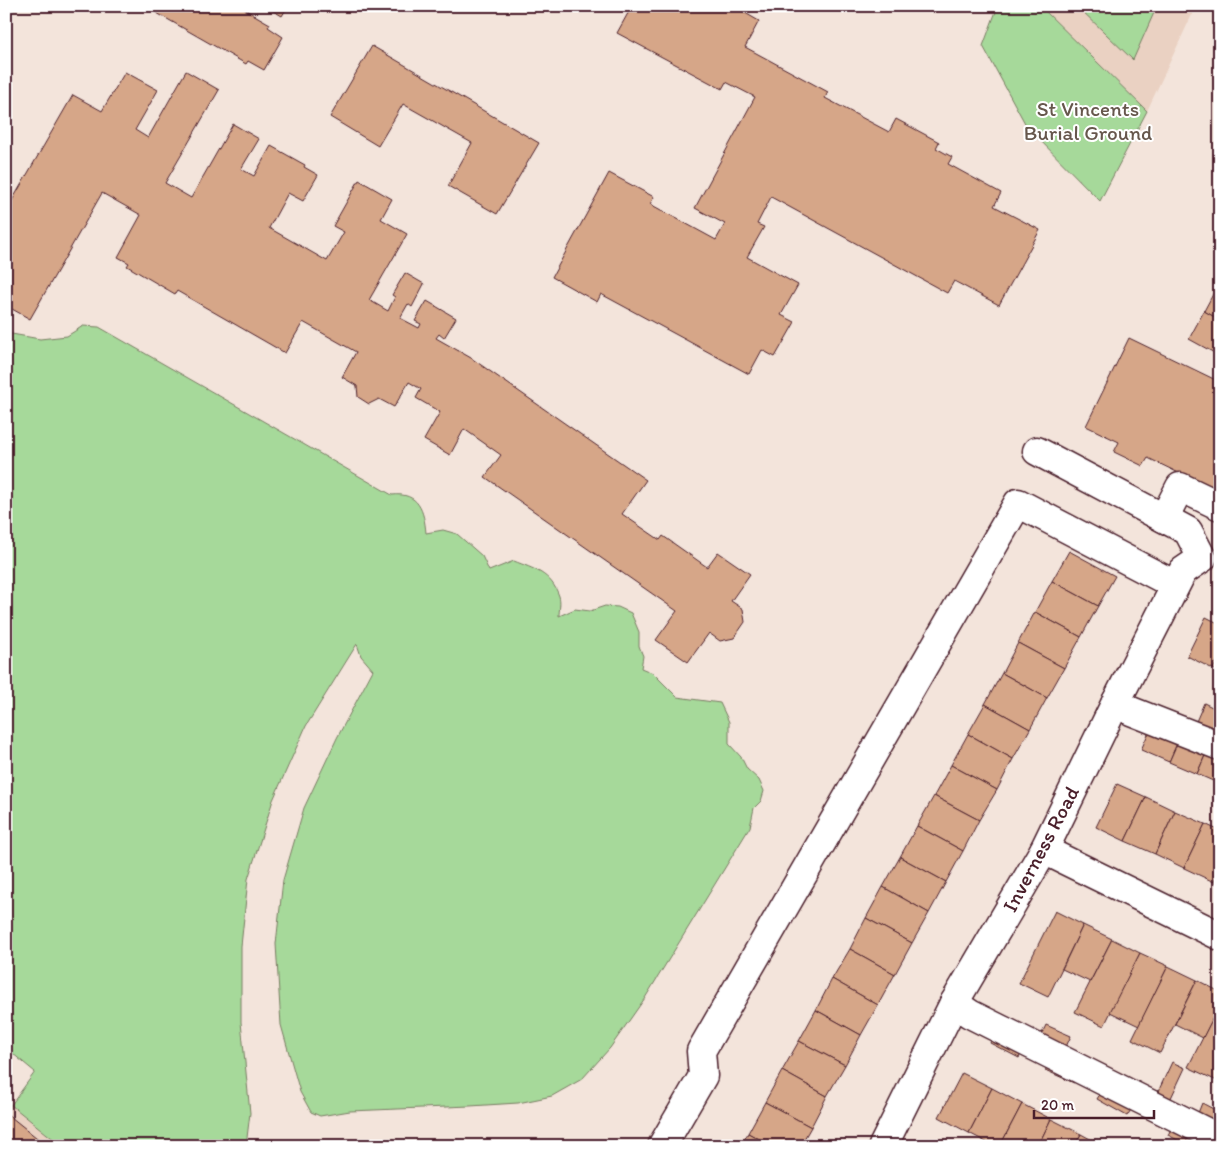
<svg xmlns="http://www.w3.org/2000/svg" width="1226" height="1152" viewBox="0 0 1226 1152" font-family="Itim,sans-serif">
  <style>
    .built { fill: #ead1c2 }
    .green { fill: #a6d99a; stroke: #787c62 }
    .building { fill: #d6a688; stroke: #4a1f2b }
    .lines { fill: none; stroke-linecap: round; stroke-linejoin: round }
    .minor-casing { stroke: #4a1f2b; stroke-width: 31 }
    .minor { stroke: #fff; stroke-width: 28 }
    .labels { text-anchor: middle; stroke-width: 4; stroke-linejoin: round; paint-order: stroke }
    .park-label { font-size: 21px; fill: #66574c; stroke: #fff }
    .street-label { font-size: 21px; fill: #4a1f2b; stroke: #fff }
  </style>
  <rect width="100%" height="100%" fill="#f3e4db"/>
  <filter id="ink" filterUnits="userSpaceOnUse"><feTurbulence type="fractalNoise" baseFrequency=".02" numOctaves="2"/><feDisplacementMap in="SourceGraphic" scale="10" xChannelSelector="R" yChannelSelector="G"/><feConvolveMatrix kernelMatrix="1 2 1 2 8 2 1 2 1" color-interpolation-filters="sRGB"/></filter>
  <g filter="url(#ink)">
    <g class="built">
      <polygon points="1040,6 1196,6 1147,111"/>
      <polygon points="11,1105 62,1146 6,1146 6,1107"/>
    </g>
    <g class="green">
      <polygon points="998,6 1040,6 1147,111 1100,201 1027,127 983,46"/>
      <polygon points="1077,6 1157,6 1133,60"/>
      <path d="M83,326L99,327L392,495C419,492 424,511 426,533L443,530L457,534L482,556L489,571L514,561C534,569 551,573 559,596C561,602 559,610 559,616L575,609L590,611L605,606L618,607L631,613L639,632V646L643,656L641,668L653,673L677,697L720,703L729,722V744L741,757L747,769L759,780L764,791L761,801L754,808L750,827L645,998L610,1048L582,1079L552,1096L518,1103L470,1106L350,1111L320,1116L311,1112L300,1092L281,1025L276,944L283,880L304,808L337,738L373,670L361,656L357,644L306,726L273,800L248,879L241,946V1022L250,1113L246,1146H62L11,1105L35,1072L6,1048V333L40,339L67,336Z"/>
    </g>
    <g class="building">
      <polygon points="158,6 245,6 244,9 270,24 268,27 283,37 264,70 248,61 246,64 155,12"/>
      <polygon points="265,6 288,6 282,16"/>
      <polygon points="632,6 733,6 759,21 745,47 828,92 825,98 889,132 896,119 939,142 936,148 952,157 948,164 1001,193 994,206 1040,230 999,305 954,281 947,293 771,197 757,224 764,227 747,257 798,285 781,315 795,322 775,357 762,350 749,374 601,294 597,302 552,277 609,173 654,197 650,204 716,240 725,224 695,208 755,97 726,82 722,89 617,33"/>
      <polygon points="372,46 539,143 497,214 448,186 472,143 403,104 378,146 330,117"/>
      <polygon points="186,71 219,90 165,183 191,198 233,124 259,139 241,169 254,176 271,146 305,165 304,167 318,175 303,201 288,193 269,228 327,261 344,232 333,226 359,180 392,199 381,219 407,234 369,300 388,311 395,297 392,295 405,273 424,284 412,307 408,304 400,318 419,328 421,324 415,321 427,301 456,318 444,338 439,334 436,338 471,358 646,480 622,514 660,540 663,536 707,567 718,552 750,574 731,601 743,609 745,622 734,638 720,641 709,633 688,662 656,640 677,611 485,477 501,455 464,429 450,455 424,440 440,412 416,398 421,389 409,382 394,407 379,399 369,404 358,397 357,386 342,377 356,352 303,322 285,353 177,291 175,294 127,266 129,263 118,257 141,215 102,193 30,319 12,309 6,318 6,211 73,95 102,111 125,72 158,90 135,130 148,138"/>
      <polygon points="1219,283 1220,283 1220,320 1204,311"/>
      <polygon points="1204,311 1220,320 1220,356 1189,339"/>
      <polygon points="1129,338 1220,382 1220,493 1148,458 1143,466 1114,452 1119,442 1086,426"/>
      <polygon points="1069,551 1115,576 1098,606 1052,581"/>
      <polygon points="1052,581 1098,606 1081,637 1035,612"/>
      <polygon points="1035,612 1081,637 1064,668 1018,643"/>
      <polygon points="1206,617 1220,624 1220,656 1213,669 1187,656"/>
      <polygon points="1018,643 1064,668 1047,698 1002,673"/>
      <polygon points="1220,656 1220,672 1213,669"/>
      <polygon points="1002,673 1047,698 1030,729 985,704"/>
      <polygon points="1204,703 1220,711 1220,738 1194,726"/>
      <polygon points="985,704 1030,729 1013,759 968,734"/>
      <polygon points="1151,727 1179,739 1169,762 1141,750"/>
      <polygon points="968,734 1013,759 997,790 951,765"/>
      <polygon points="1179,739 1207,751 1197,774 1169,762"/>
      <polygon points="1207,751 1220,757 1220,784 1197,774"/>
      <polygon points="951,765 997,790 979,820 934,796"/>
      <polygon points="1117,784 1146,797 1125,841 1096,827"/>
      <polygon points="934,796 979,820 963,851 917,826"/>
      <polygon points="1146,797 1175,811 1155,854 1125,841"/>
      <polygon points="1175,811 1205,824 1184,868 1155,854"/>
      <polygon points="1205,824 1220,831 1220,868 1214,882 1184,868"/>
      <polygon points="917,826 963,851 946,882 900,857"/>
      <polygon points="900,857 946,882 929,913 883,887"/>
      <polygon points="1220,868 1220,885 1214,882"/>
      <polygon points="883,887 929,913 912,943 866,918"/>
      <polygon points="1055,911 1083,925 1048,997 1019,983"/>
      <polygon points="866,918 912,943 895,974 850,949"/>
      <polygon points="1083,925 1112,939 1090,982 1062,969"/>
      <polygon points="1112,939 1140,953 1104,1026 1075,1012"/>
      <polygon points="850,949 895,974 878,1005 832,979"/>
      <polygon points="1140,953 1168,966 1139,1026 1110,1012"/>
      <polygon points="1168,966 1197,980 1160,1053 1132,1039"/>
      <polygon points="832,979 878,1005 861,1035 816,1010"/>
      <polygon points="1197,980 1220,992 1220,1004 1203,1038 1175,1024"/>
      <polygon points="1220,1004 1220,1075 1217,1081 1188,1067"/>
      <polygon points="816,1010 861,1035 845,1065 799,1041"/>
      <polygon points="1046,1025 1071,1036 1063,1053 1038,1042"/>
      <polygon points="995,1032 1024,1048 1019,1058 990,1043"/>
      <polygon points="799,1041 845,1065 827,1096 782,1071"/>
      <polygon points="1049,1060 1078,1073 1074,1083 1045,1070"/>
      <polygon points="1172,1062 1185,1068 1170,1100 1157,1094"/>
      <polygon points="782,1071 827,1096 811,1127 765,1102"/>
      <polygon points="962,1073 992,1088 969,1133 939,1117"/>
      <polygon points="1106,1084 1136,1102 1127,1116 1097,1099"/>
      <polygon points="992,1088 1022,1104 1000,1146 994,1146 969,1133"/>
      <polygon points="765,1102 811,1127 800,1146 772,1146 748,1133"/>
      <polygon points="1202,1103 1219,1112 1213,1125 1196,1118"/>
      <polygon points="1022,1104 1051,1119 1038,1146 1000,1146"/>
      <polygon points="6,1113 47,1146 6,1146"/>
      <polygon points="1051,1119 1081,1134 1075,1146 1038,1146"/>
      <polygon points="1175,1121 1193,1129 1185,1144 1168,1135"/>
      <polygon points="1193,1129 1206,1146 1189,1146 1185,1144"/>
      <polygon points="748,1133 772,1146 741,1146"/>
      <polygon points="1081,1134 1103,1146 1075,1146"/>
    </g>
    <g class="lines">
      <g class="minor-casing">
        <g id="minor">
          <polyline points="1037,451 1188,531 1202,558"/>
          <polyline points="1164,518 1180,487 1220,506"/>
          <polyline points="1116,702 1131,711 1220,746"/>
          <polyline points="1044,850 1220,936"/>
          <polyline points="954,1003 970,1014 1220,1139"/>
          <polyline points="662,1146 703,1076 701,1051 1018,503 1175,585"/>
          <polyline points="883,1146 954,1003 1044,850 1116,702 1183,571 1202,558"/>
        </g>
      </g>
      <use href="#minor" class="minor"/>
    </g>
  </g>
  <g class="labels">
    <g class="park-label">
      <text x="1088" y="116">St Vincents<tspan x="1088" dy="24">Burial Ground</tspan></text>
    </g>
    <g class="street-label">
      <text transform="translate(1041 849) rotate(-62)" y="7">Inverness Road</text>
    </g>
  </g>
  <rect width="1226" height="1152" fill="none" stroke="#fff" stroke-width="25"/>
  <rect x="12" y="12" width="1201" height="1127" fill="none" stroke="#4a1f2b" stroke-width="2" filter="url(#ink)"/>
  <path d="M1034 1110v8h120v-8" fill="none" stroke="#4a1f2b" stroke-width="2.5"/>
  <text x="1041" y="1110" font-size="15" fill="#4a1f2b" stroke="#ffffff" stroke-width="4" paint-order="stroke">20 m</text>
</svg>
